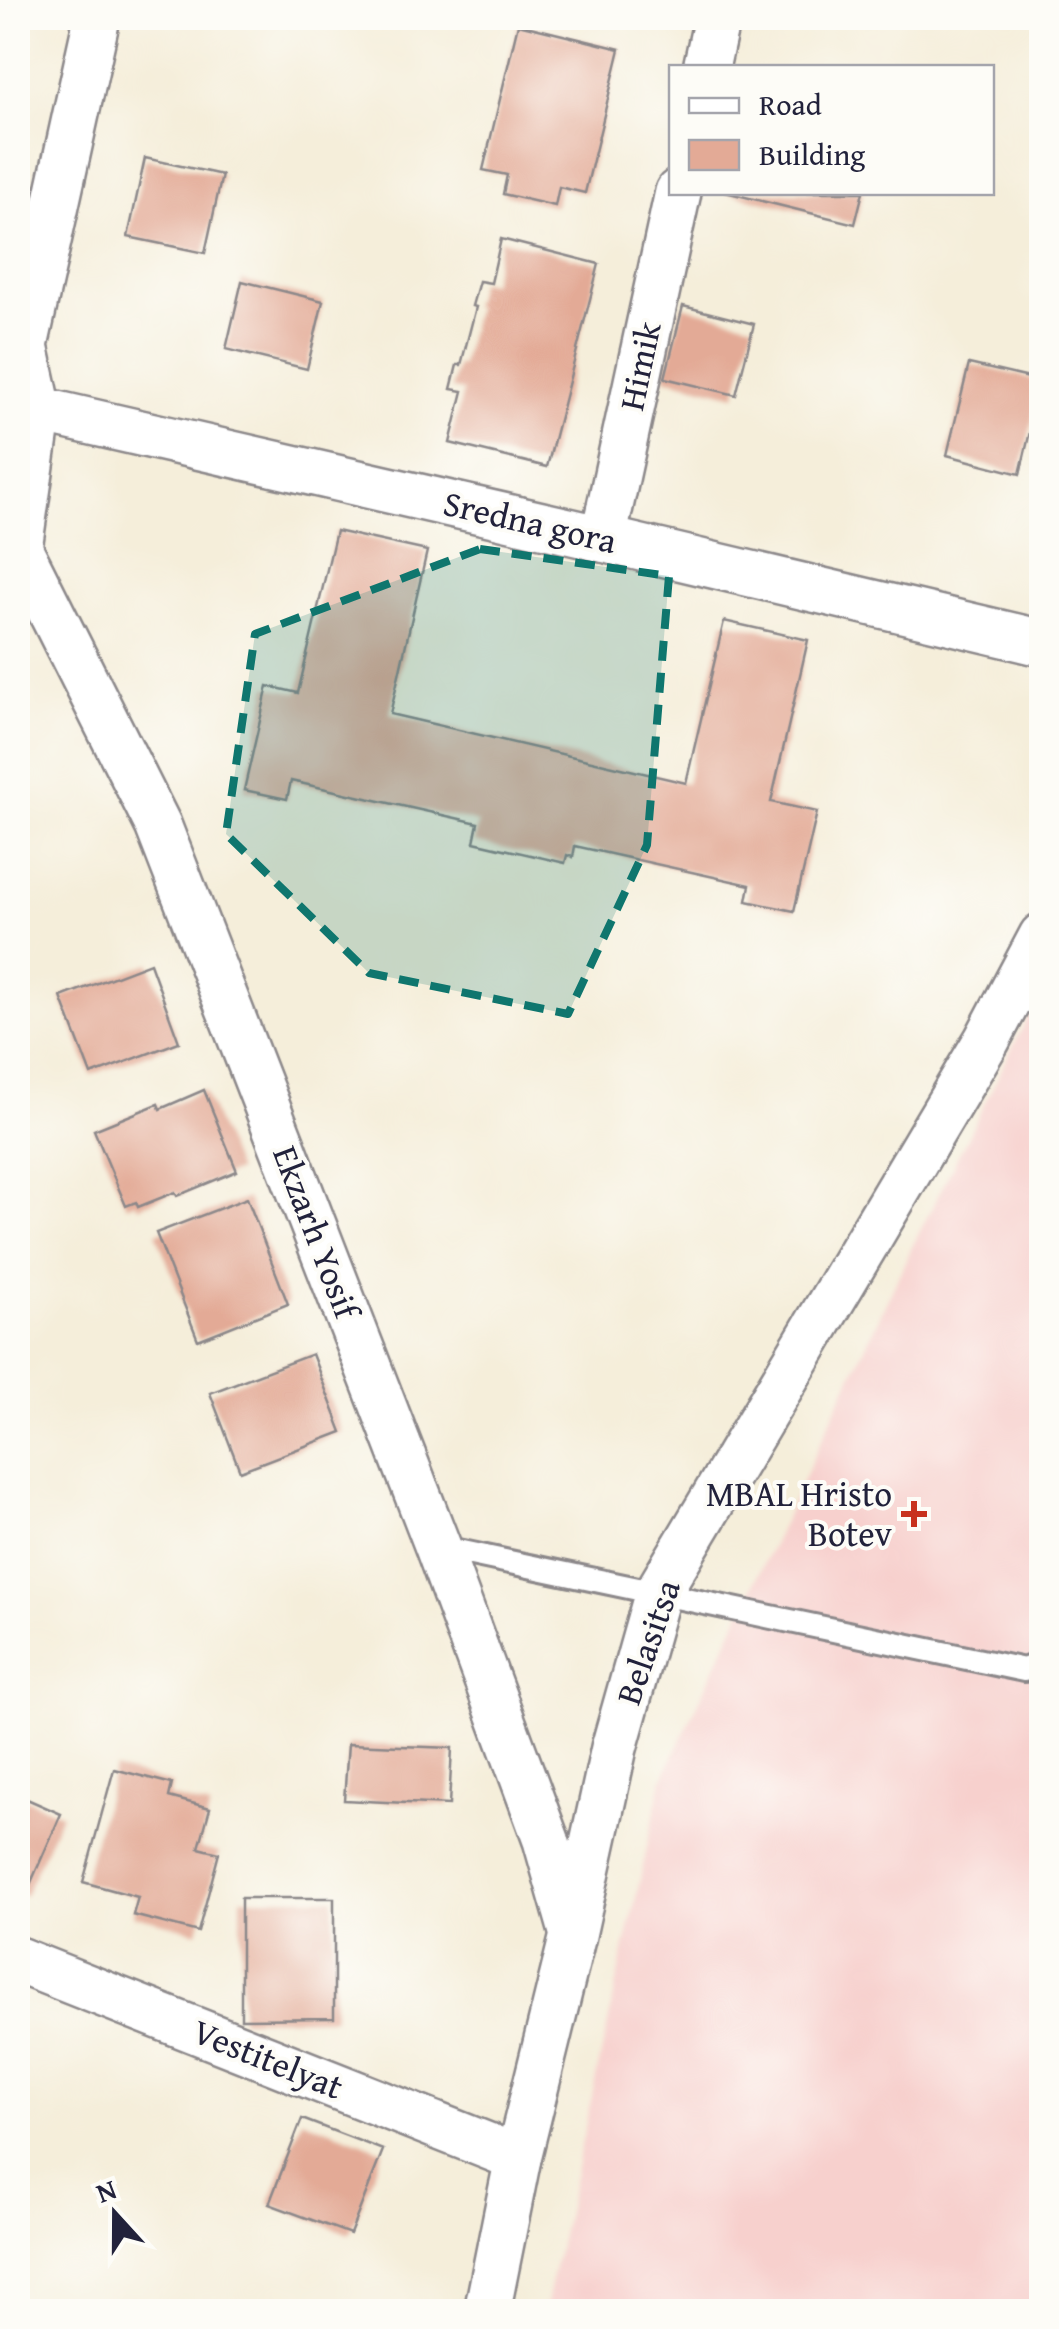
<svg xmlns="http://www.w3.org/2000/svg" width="1059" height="2329" viewBox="0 0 1059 2329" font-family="'Gentium Book Plus',serif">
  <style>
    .built { fill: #f7d0cd }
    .building { fill: #e3aa96 }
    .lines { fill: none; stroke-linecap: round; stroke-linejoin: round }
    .lane-casing { stroke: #8c888a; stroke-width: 28 }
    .street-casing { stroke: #8c888a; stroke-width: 50 }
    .lane { stroke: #fff; stroke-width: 22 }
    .street { stroke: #fff; stroke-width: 45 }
    .marked { fill: #0f766e; fill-opacity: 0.2; stroke: #0f766e; stroke-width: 8; stroke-dasharray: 20 12; stroke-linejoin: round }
    .poi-dot { fill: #c8321e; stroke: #fdfcf7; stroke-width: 4 }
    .labels { text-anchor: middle; stroke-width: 8; stroke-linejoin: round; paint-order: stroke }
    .street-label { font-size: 35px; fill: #22223b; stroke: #fdfcf7 }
    .poi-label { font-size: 35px; fill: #22223b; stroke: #fdfcf7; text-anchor: end }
  </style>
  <rect width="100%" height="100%" fill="#fdfcf7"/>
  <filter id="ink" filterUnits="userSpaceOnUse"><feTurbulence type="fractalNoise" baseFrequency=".01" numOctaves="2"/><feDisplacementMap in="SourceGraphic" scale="20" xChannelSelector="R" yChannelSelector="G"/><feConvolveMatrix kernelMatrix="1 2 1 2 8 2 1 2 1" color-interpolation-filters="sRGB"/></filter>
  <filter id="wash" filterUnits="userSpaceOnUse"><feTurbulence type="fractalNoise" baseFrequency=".0048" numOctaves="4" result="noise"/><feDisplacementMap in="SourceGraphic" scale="40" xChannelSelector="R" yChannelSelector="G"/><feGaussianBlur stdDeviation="2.25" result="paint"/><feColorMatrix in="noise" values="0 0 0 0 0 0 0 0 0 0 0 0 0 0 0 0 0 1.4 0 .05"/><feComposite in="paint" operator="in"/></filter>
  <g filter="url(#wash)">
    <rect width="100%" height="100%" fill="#f5eeda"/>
    <polygon class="built" points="1041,991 1041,2311 544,2312 662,1780 912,1247"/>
    <g id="blocks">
      <g class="building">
        <polygon points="518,24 620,49 585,193 559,187 555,206 503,194 507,175 483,170"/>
        <polygon points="145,158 222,175 205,253 128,237"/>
        <polygon points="725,192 863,192 855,224"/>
        <polygon points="501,239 599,264 547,467 450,443 463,391 451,389 457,365 461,365 476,307 472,306 479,281 491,283"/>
        <polygon points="242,281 323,301 307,369 226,349"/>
        <polygon points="683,306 754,324 736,395 665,378"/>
        <polygon points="969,364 1042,381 1020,474 947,455"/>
        <polygon points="336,531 427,551 390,714 686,783 724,621 808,640 771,802 817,812 794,911 747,901 750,885 575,846 573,857 567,855 565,863 474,842 478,823 291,781 287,799 244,790 268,686 298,693"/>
        <polygon points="150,963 179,1042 91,1075 61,997"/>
        <polygon points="204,1090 237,1171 177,1196 175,1192 138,1207 136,1202 126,1206 94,1130 158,1104 160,1109"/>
        <polygon points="247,1198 288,1304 198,1340 156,1233"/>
        <polygon points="312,1354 342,1432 240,1471 210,1393"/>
        <polygon points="348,1744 452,1748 449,1805 344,1800"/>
        <polygon points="114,1769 172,1784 169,1797 210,1808 199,1848 219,1853 198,1932 133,1915 138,1897 83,1882"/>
        <polygon points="18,1795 61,1814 25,1896 18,1893"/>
        <polygon points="241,1898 334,1898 334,2018 241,2019"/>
        <polygon points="302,2119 383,2150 350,2234 269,2204"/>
      </g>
    </g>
  </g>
  <g filter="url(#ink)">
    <use href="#blocks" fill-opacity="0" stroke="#8c888a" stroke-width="2.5"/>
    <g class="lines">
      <g class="lane-casing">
        <polyline id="lane" points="438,1547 1024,1670 1042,1662"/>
      </g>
      <g class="street-casing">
        <g id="street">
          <polyline points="706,68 717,18"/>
          <polyline points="18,405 603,539 1042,643"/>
          <polyline points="603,539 678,192"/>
          <polyline points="18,546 158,825 438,1547 546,1840 571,1928"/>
          <polyline points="18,555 39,410 25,346 97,18"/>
          <polyline points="18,1960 518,2158"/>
          <polyline points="487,2312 518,2158 573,1935 614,1748 658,1592 987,1040 1042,936"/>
        </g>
      </g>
      <use href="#lane" class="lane"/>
      <use href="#street" class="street"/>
    </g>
  </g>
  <path class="marked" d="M480,549L669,576L647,845L568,1014L369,973L226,834L255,634Z"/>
  <path class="poi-dot" d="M909 1499h10v10h10v10h-10v10h-10v-10h-10v-10h10z"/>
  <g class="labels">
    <g class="street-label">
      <text transform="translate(640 366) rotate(-78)" y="12">Himik</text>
      <text transform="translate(530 522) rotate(13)" y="12">Sredna gora</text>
      <text transform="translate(316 1232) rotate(69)" y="12">Ekzarh Yosif</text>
      <text transform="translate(648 1642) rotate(-71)" y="12">Belasitsa</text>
      <text transform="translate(268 2059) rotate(22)" y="12">Vestitelyat</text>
    </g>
    <g class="poi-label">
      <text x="892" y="1506">MBAL Hristo<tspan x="892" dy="40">Botev</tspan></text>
    </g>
  </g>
  <rect width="1059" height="2329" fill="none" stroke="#fdfcf7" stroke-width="60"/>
  <rect x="669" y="65" width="325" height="130" fill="#fdfcf7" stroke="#a5a5ac" stroke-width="2.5"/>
  <rect x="689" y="98" width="50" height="15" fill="#ffffff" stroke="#a5a5ac" stroke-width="2.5"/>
  <text x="759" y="115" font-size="30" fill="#22223b">Road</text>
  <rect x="689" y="140" width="50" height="30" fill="#e3aa96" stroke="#a5a5ac" stroke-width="2.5"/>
  <text x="759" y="165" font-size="30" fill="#22223b">Building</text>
  <g transform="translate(115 2214) rotate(339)" stroke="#fdfcf7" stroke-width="8" paint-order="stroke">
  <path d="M0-8L18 38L0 25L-18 38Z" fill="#22223b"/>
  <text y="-15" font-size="28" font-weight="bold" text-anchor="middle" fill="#22223b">N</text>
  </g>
</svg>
